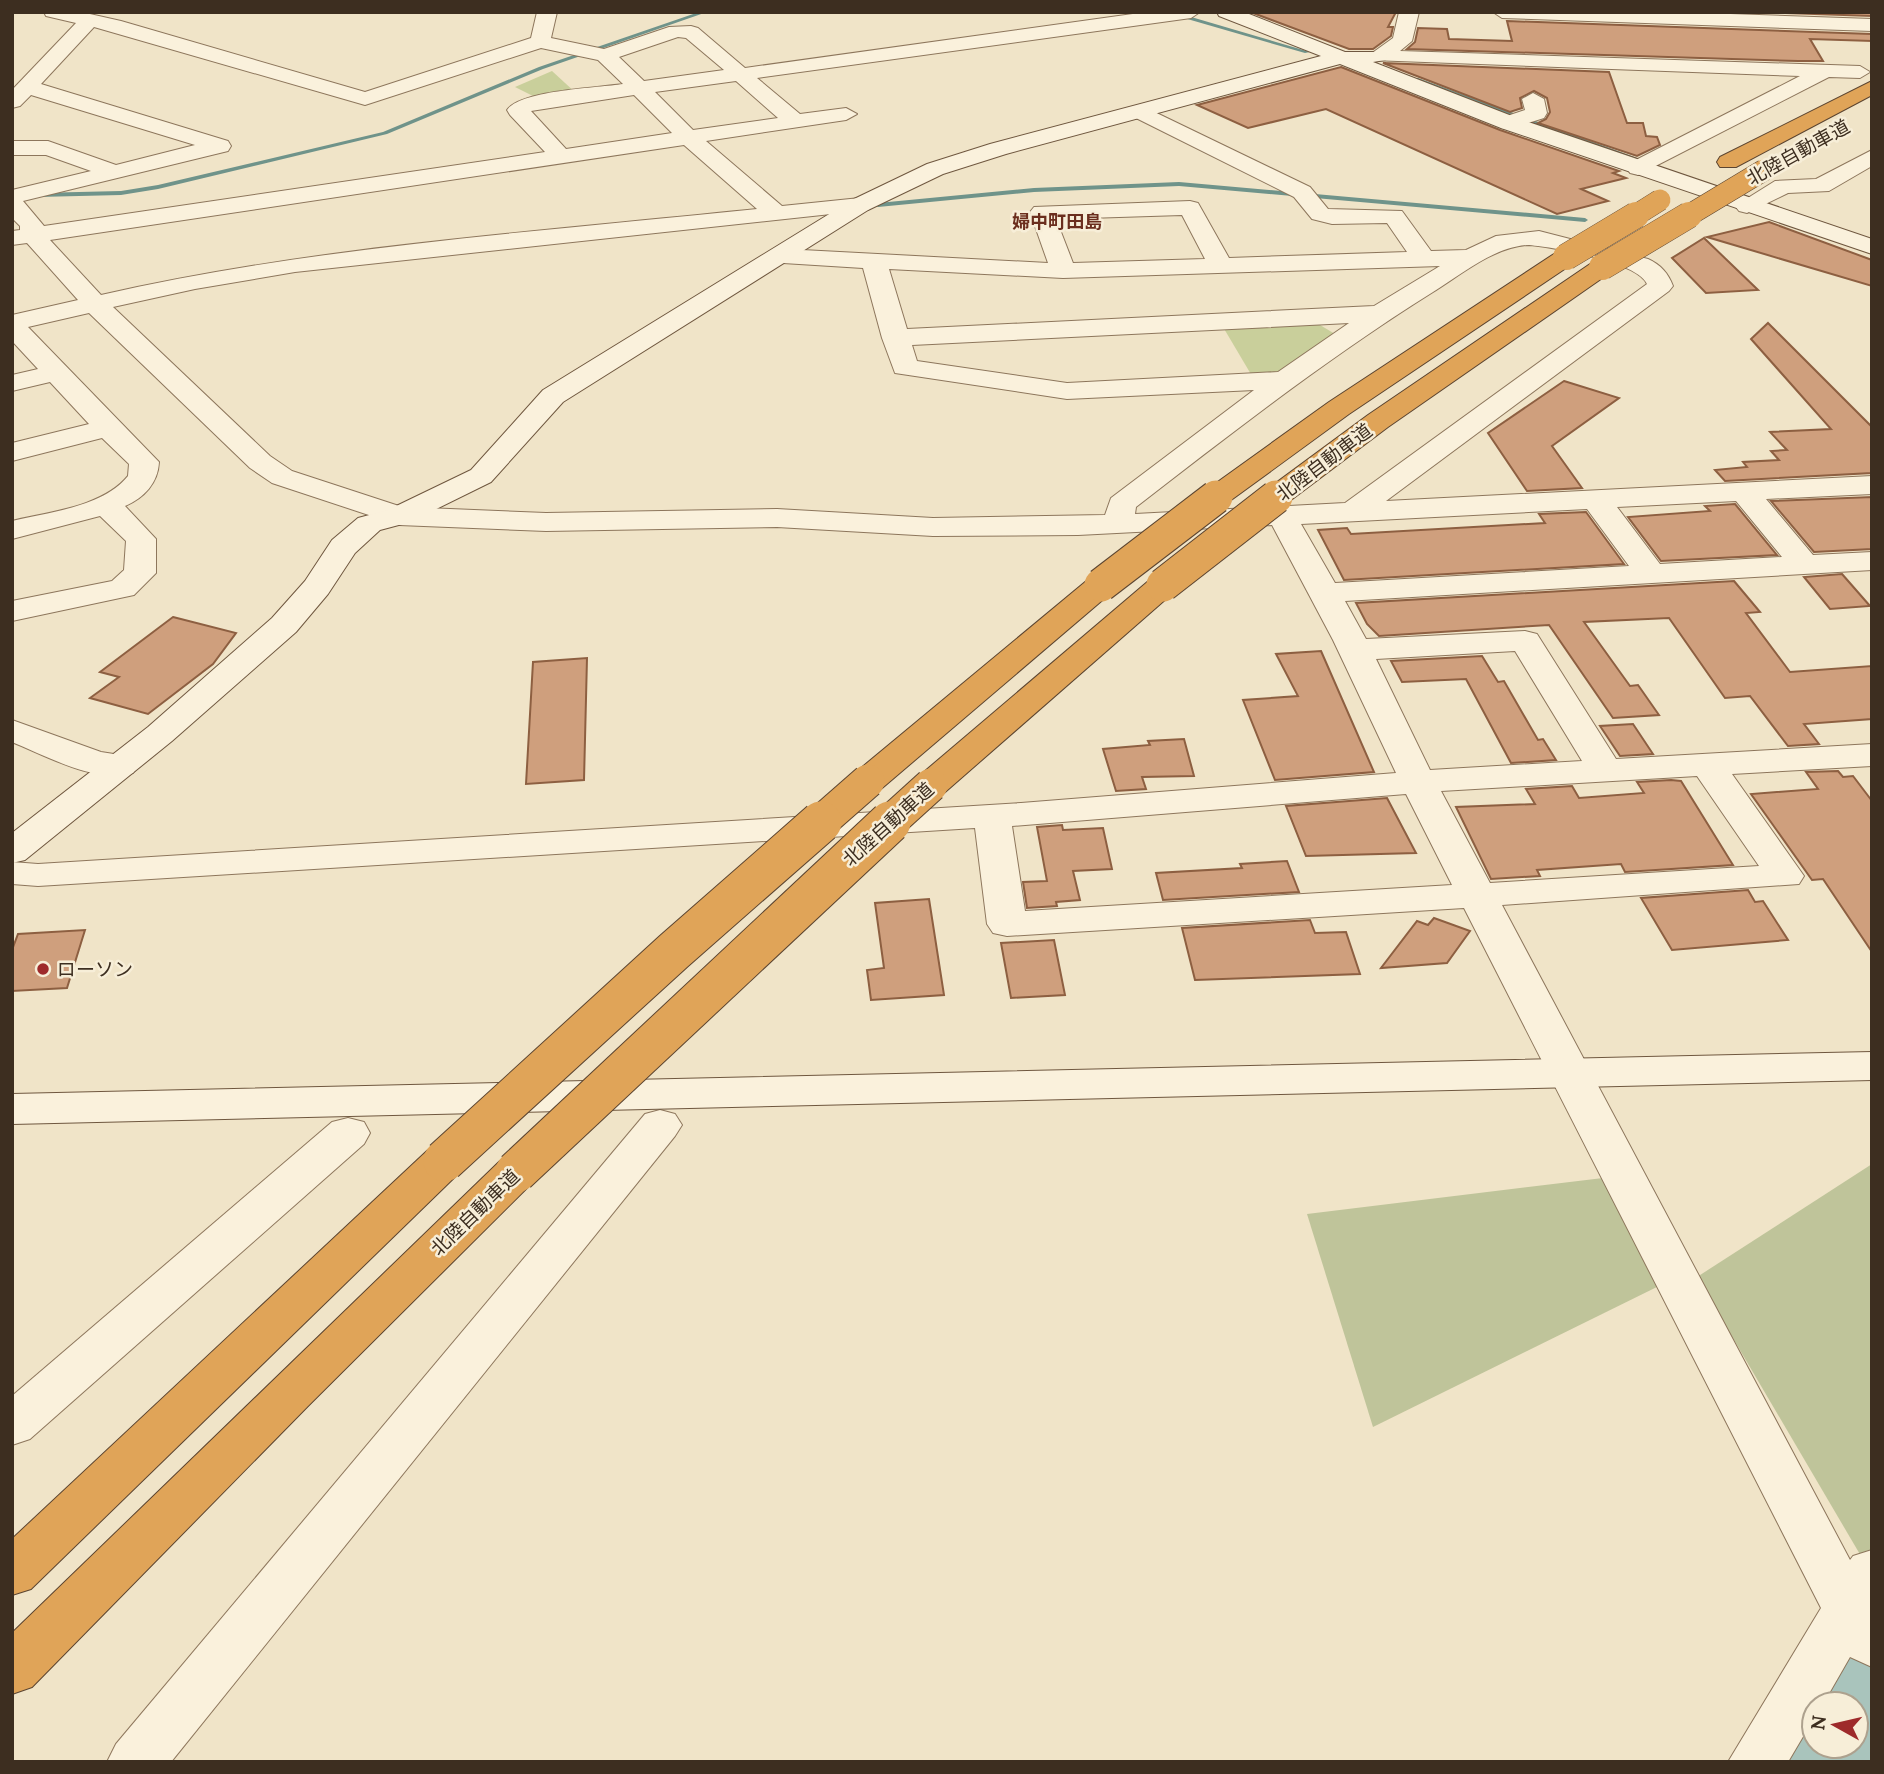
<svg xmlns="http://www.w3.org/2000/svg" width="1884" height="1774" viewBox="0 0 1884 1774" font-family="Lora,'Noto Sans JP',serif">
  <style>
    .green { fill: #c9cf9b }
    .cemetery { fill: #bfc49a }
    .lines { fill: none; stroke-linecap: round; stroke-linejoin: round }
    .stream { fill: #6f938a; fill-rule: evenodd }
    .river { fill: #a9c4bc; fill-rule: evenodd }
    .building { fill: #cf9f7d; stroke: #8d5f41; stroke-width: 2 }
    .street-casing { stroke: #8d765c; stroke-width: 2 }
    .secondary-casing { stroke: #6f573f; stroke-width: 2 }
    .highway-casing { stroke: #5b4430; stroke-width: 2 }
    .street { fill: #faf1dc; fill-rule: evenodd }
    .secondary { fill: #faf1dc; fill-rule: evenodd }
    .highway { fill: #e0a458; fill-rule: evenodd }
    .highway-bridge-far3-casing { stroke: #5b4430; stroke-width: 22; stroke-linecap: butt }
    .highway-bridge-far2-casing { stroke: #5b4430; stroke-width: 27; stroke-linecap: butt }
    .highway-bridge-far1-casing { stroke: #5b4430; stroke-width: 35; stroke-linecap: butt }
    .highway-bridge-casing { stroke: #5b4430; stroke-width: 43; stroke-linecap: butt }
    .highway-bridge-far3 { stroke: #e0a458; stroke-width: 21 }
    .highway-bridge-far2 { stroke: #e0a458; stroke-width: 26 }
    .highway-bridge-far1 { stroke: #e0a458; stroke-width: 33 }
    .highway-bridge { stroke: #e0a458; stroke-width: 41 }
    .poi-dot { fill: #9e2a2b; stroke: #f7eed8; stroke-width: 2.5 }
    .labels { text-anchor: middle; stroke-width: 5; stroke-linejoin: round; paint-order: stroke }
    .far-neighbourhood-label { font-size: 18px; font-weight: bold; fill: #6b2e1e; stroke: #f7eed8 }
    .street-label { font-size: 19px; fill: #3d2e20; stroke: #f7eed8 }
    .poi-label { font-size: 19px; fill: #3d2e20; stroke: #f7eed8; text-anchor: start }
  </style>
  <rect width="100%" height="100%" fill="#f0e4c8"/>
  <g class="green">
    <polygon points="552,71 577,94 539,99 515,87"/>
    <polygon points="1315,322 1335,334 1277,374 1252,376 1223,327"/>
  </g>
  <g class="cemetery">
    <polygon points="1872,1164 1872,1561 1868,1568 1697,1277"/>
    <polygon points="1603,1178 1663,1284 1373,1427 1307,1214"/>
  </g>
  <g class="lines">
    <g class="stream">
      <polygon points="699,12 707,12 543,69 387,134 158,189 121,195 37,197 34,195 37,193 121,191 158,185 383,132 539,67"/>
      <polygon points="1177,14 1181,14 1310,52 1305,53 1177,16"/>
      <polygon points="1414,78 1418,78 1637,158 1632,159 1414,80"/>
      <polygon points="1179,182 1585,218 1588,220 1585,222 1179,186 1034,192 878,207 875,205 878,203 1034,188"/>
    </g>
    <path class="river" d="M1872,1650V1762H1774C1782,1743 1789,1719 1810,1711L1822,1684L1839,1663ZM1814,1704H1856V1746H1814Z"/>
  </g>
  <g class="building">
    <polygon points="1339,12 1396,12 1388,27 1393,27 1391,36 1373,49 1349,49 1253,13"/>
    <polygon points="1755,12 1872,12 1872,16"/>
    <polygon points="1507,21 1872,34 1872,41 1810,39 1823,61 1798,61 1407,49 1415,42 1418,28 1447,29 1449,39 1512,41"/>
    <polygon points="1383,63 1609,72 1627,123 1643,123 1646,136 1657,137 1660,145 1637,156 1538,123 1546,119 1550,112 1547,98 1534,91 1520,98 1522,108 1510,112"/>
    <polygon points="1341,67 1500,130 1619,171 1613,173 1626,178 1581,189 1608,201 1557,214 1326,109 1248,128 1197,105"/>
    <polygon points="1769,222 1872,260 1872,286 1707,237"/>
    <polygon points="1704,238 1758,290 1706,293 1672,258"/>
    <polygon points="1768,323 1872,427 1872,473 1725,481 1715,470 1747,467 1743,462 1779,460 1771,451 1787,450 1770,432 1831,429 1751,339"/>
    <polygon points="1564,381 1619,398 1552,446 1582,488 1527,491 1488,433"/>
    <polygon points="1872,497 1872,549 1814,552 1771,501"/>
    <polygon points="1735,504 1777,555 1661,561 1628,517 1710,511 1705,506"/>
    <polygon points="1586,512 1624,564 1344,580 1318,530 1347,528 1351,534 1545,523 1539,514"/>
    <polygon points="1842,574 1870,606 1830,609 1804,577"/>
    <polygon points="1734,581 1760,612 1746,613 1790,672 1872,666 1872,719 1804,724 1819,744 1788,746 1750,696 1725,698 1669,618 1584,622 1630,686 1638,685 1659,715 1613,718 1549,625 1379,636 1367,624 1356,603"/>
    <polygon points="173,617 236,633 213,664 148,714 90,698 119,677 100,672"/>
    <polygon points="1321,651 1374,772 1275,780 1243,700 1298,696 1276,654"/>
    <polygon points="1482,656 1498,682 1504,681 1538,740 1543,739 1556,760 1511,763 1466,679 1402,682 1391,661"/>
    <polygon points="587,658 584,780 526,784 533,662"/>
    <polygon points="1633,724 1653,754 1620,756 1600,726"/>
    <polygon points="1184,739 1194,776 1142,777 1146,789 1116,791 1103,749 1150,745 1148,741"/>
    <polygon points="1838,771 1843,777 1853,776 1872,801 1872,952 1823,879 1812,880 1751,794 1818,789 1806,772"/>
    <polygon points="1671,780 1681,781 1733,865 1625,872 1621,864 1537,870 1540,876 1491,879 1456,807 1535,804 1526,789 1572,786 1579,798 1644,793 1637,782"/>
    <polygon points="1387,798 1416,853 1306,856 1286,806"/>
    <polygon points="1062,825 1063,830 1103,828 1112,869 1073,871 1080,900 1056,902 1057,906 1027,908 1023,882 1047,881 1037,827"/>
    <polygon points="1287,861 1299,892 1163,900 1156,873 1242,868 1240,864"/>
    <polygon points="1748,890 1755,902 1763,901 1788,940 1672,950 1641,898"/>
    <polygon points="929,899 944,995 871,1000 867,970 884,968 875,903"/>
    <polygon points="1434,918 1470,931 1447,963 1381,968 1417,921 1428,925"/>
    <polygon points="1310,920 1315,933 1346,932 1360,974 1195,980 1182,928"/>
    <polygon points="85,930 67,988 12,991 12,950 18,934"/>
    <polygon points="1054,940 1065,995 1011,998 1001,943"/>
  </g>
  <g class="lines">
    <g class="street-casing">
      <g id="street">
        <path d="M44,12H81L121,21L365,92L531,38L537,12H557L551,38L604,49L669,27L691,26L698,28L745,68L1147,12H1200L1191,18L757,78L800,114L846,108L857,114L846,120L706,141L782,206L860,198L868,200L872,205L868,210L295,272L195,289L113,307L270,456L292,471L402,507L546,513L777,509L933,518L1105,515L1111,498L1254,390L1067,399L895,373L882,338L863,268L783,263L774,261L771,256L774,251L783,249L1048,263L1030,212L1034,207L1190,201L1198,203L1229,258L1407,252L1387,223L1332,224L1312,219L1294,197L1132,116L1129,111L1140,105L1310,187L1328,209L1402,211L1431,251L1466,250L1496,236L1539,231L1648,259C1661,265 1668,273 1673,286L1669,291L1386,501L1872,476V494L1766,499L1813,555L1872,552V570L1345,601L1366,639L1525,631L1537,634L1616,759L1872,744V766L1732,774L1804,876L1799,884L1502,905L1850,1560L1853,1556L1872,1550V1667L1850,1657L1823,1704H1814V1718L1788,1762H1728L1821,1608L1464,908L1007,936L993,933L987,924L975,828L38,886L12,884V862L38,864L1021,803L1396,773L1333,640L1272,525L1078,535L933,536L777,527L546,531L399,525L272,483L250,468L89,313L28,327L159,462C158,483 144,498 125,506L156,539V573L134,595L12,621V601L112,581L124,570L126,541L100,516L12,539V521C49,512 103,507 128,476L129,464L102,438L12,461V443L89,424L50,382L12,391V375L38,369L12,341V315L78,300L27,243L12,245V231L20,230V226L12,218V190L91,171L46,155H12V141H48L116,165L195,145L31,95L20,106L12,108V90L76,23L46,16ZM94,27L365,105L541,48L598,60L623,84C598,88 521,90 507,110L510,115L545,152L44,226L23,201L228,151L231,146L228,141L41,84ZM678,37L686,38L724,70L644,81L619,57ZM736,81L778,118L693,130L655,92ZM634,95L672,133L566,149L531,111ZM684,145L757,209C538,232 316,246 101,295L50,240ZM1182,215L1205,259L1073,263L1056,219ZM1527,245C1550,246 1638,262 1647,284L1345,503L1135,514L1136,507C1233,432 1329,357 1433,292C1462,274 1492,248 1527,245ZM1440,266L1374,306L907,329L889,269L1063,278ZM1349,323L1278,372L1067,383L917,361L912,345ZM1736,501L1782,557L1660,564L1617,507ZM1587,509L1629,566L1335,583L1301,524ZM1515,651L1582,761L1430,770L1376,659ZM1697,776L1759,866L1490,883L1441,791ZM1406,794L1452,885L1025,911L1012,826Z"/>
        <polygon points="1399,12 1419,12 1412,41 1400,51 1860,66 1870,72 1860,78 1829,77 1638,175 1630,173 1627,168 1630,163 1800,76 1371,60 1368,56 1393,38"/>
        <polygon points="1493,12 1674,12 1872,19 1872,31 1502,18"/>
        <polygon points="1533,93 1544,99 1547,113 1544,118 1509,129 1501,128 1498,123 1501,118 1525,110 1522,99"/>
        <polygon points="1872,150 1872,166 1829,191 1788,193 1747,213 1739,211 1735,206 1775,181 1816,179"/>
        <path d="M12,720L101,752L133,757L138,765L133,773C93,783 49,757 12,742Z"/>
        <polygon points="660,1110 675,1114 682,1125 675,1136 171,1762 107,1762 116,1744 645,1114"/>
        <polygon points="348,1118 364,1122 370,1133 364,1144 30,1439 12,1445 12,1396 332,1122"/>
      </g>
    </g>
    <g class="secondary-casing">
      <g id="secondary">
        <polygon points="1217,12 1244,12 1345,52 1385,52 1388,56 1385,60 1373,62 1517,118 1872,239 1872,254 1501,128 1340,64 1006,154 943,174 868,210 563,402 491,482 410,522 380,530 355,553 328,594 296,632 172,741 25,860 12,863 12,833 148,727 272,618 305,581 332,540 358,518 388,510 471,470 543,390 852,200 927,164 990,144 1321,56 1219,16"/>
        <polygon points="1872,1052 1872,1080 12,1124 12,1094"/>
      </g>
    </g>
    <g class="highway-casing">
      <g id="highway">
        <polygon points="1872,81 1872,95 1736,167 1720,167 1717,162 1720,157"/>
        <polygon points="1566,250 1575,252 1578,257 1575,262 1349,414 1227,503 1216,506 1205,503 1201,497 1205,491 1329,402 1557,252"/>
        <polygon points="1602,260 1611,262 1614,267 1611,272 1388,427 1287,503 1276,506 1265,503 1261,497 1265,491 1368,415 1593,262"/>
        <polygon points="1101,575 1112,578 1117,585 1112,592 881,789 868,792 855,789 850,781 855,773 1090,578"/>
        <polygon points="1163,575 1174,578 1179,585 1174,592 944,793 931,796 918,793 913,785 918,777 1152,578"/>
        <polygon points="444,1145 460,1150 466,1161 460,1172 31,1589 12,1595 12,1539 428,1150"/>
        <polygon points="516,1156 532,1161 538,1172 532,1183 308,1406 32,1687 12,1694 12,1633 500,1161"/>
      </g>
    </g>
    <use href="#street" class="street"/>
    <use href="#secondary" class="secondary"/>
    <use href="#highway" class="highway"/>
    <g class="highway-bridge-far3-casing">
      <g id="highway-bridge-far3">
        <polyline points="1633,217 1660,200"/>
        <polyline points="1686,217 1764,170"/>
      </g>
    </g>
    <g class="highway-bridge-far2-casing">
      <g id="highway-bridge-far2">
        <polyline points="1566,257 1636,215"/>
        <polyline points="1602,267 1689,215"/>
      </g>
    </g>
    <g class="highway-bridge-far1-casing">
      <g id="highway-bridge-far1">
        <polyline points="1101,585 1216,497"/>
        <polyline points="1163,585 1276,497"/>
        <polyline points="819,824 868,781"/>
        <polyline points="888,824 931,785"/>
      </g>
    </g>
    <g class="highway-bridge-casing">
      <g id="highway-bridge">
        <polyline points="444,1161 674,951 821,822"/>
        <polyline points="516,1172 890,822"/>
      </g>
    </g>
    <use href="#highway-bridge-far3" class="highway-bridge-far3"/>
    <use href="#highway-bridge-far2" class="highway-bridge-far2"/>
    <use href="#highway-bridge-far1" class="highway-bridge-far1"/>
    <use href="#highway-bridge" class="highway-bridge"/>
  </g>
  <circle class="poi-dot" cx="43" cy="969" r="7"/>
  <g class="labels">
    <g class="far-neighbourhood-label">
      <text x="1057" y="228">婦中町田島</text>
    </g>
    <g class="street-label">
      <text transform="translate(1798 152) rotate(-29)" y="7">北陸自動車道</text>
      <text transform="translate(1324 462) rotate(-37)" y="7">北陸自動車道</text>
      <text transform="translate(888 824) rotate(-42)" y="7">北陸自動車道</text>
      <text transform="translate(475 1212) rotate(-44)" y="7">北陸自動車道</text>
    </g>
    <g class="poi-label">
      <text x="57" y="976">ローソン</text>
    </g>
  </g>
  <rect width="1884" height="1774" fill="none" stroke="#3d2e20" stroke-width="28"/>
  <g transform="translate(1835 1725) rotate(278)"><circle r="33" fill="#f7eed8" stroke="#ada18e" stroke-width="2"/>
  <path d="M0-5L12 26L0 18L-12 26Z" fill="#9e2a2b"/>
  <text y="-10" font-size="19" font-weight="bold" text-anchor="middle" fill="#3d2e20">N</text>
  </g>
</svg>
